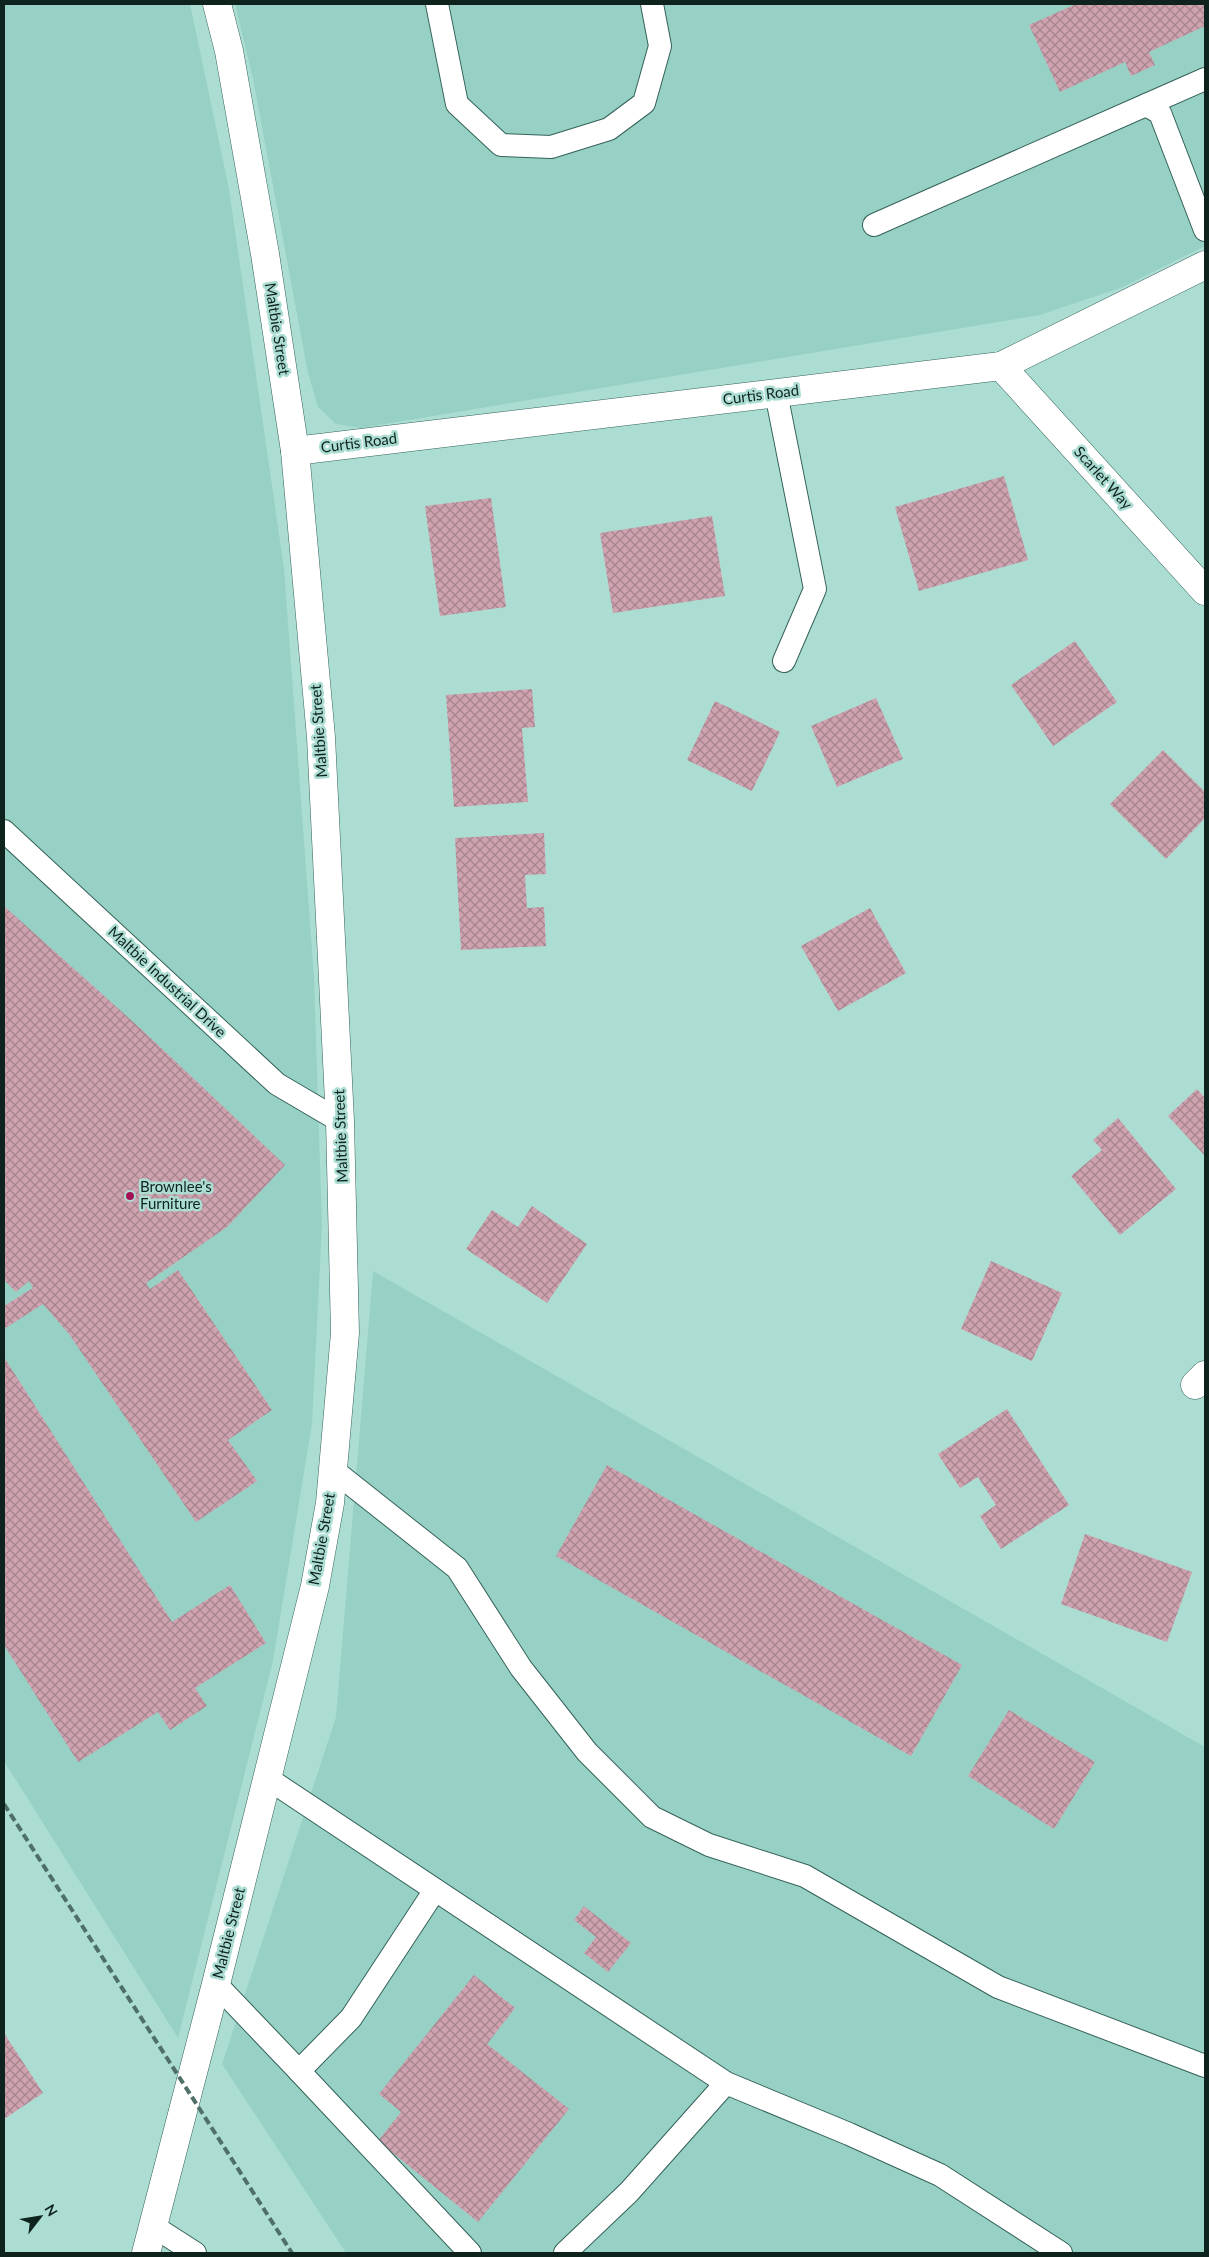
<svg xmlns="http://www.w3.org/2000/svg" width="1209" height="2257" viewBox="0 0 1209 2257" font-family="Lato,sans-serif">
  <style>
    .built { fill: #97d1c5 }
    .building { fill: url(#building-cross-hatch) }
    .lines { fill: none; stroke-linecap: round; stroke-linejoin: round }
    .service-casing { stroke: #346259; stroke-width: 24 }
    .minor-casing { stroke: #346259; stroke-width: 29 }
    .tertiary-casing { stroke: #346259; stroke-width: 29 }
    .service { stroke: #fff; stroke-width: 22 }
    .minor { stroke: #fff; stroke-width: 28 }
    .tertiary { stroke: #fff; stroke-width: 28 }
    .rail { stroke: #4f7069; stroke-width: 4; stroke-dasharray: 8 4; stroke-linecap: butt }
    .poi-dot { fill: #a21155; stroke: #acddd3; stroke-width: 2 }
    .labels { text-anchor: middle; stroke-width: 5; stroke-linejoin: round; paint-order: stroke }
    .street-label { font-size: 15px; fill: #0e221e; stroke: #acddd3 }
    .poi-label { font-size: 15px; fill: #0e221e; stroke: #acddd3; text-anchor: start }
  </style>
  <defs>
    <pattern id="building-cross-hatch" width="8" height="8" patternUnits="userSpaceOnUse" patternTransform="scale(1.25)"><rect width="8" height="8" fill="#cea2ae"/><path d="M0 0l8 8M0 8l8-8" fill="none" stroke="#a6848d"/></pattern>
  </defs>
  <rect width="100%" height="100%" fill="#acddd3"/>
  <g class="built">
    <polygon points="4,4 190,4 229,189 284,568 314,977 322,1226 312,1424 273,1661 178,2038 4,1761"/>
    <polygon points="235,4 1205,4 1205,246 1123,287 1040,315 361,428 336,424 318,407 308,373 253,79"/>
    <polygon points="373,1271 1205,1747 1205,2253 346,2253 222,2064 336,1717"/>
  </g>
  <g class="building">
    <polygon points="1076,4 1205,4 1205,26 1149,52 1155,65 1131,76 1125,62 1060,92 1029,25"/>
    <polygon points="1004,476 1028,560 919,591 895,507"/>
    <polygon points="491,498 506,607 440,616 425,506"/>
    <polygon points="712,516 725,596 613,613 600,533"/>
    <polygon points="1075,641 1117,702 1053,746 1011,685"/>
    <polygon points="532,689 535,727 522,728 528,802 454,807 446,695"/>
    <polygon points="876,698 903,759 837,787 811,726"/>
    <polygon points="715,701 780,732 752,791 687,760"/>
    <polygon points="1163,750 1205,792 1205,818 1166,859 1110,804"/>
    <polygon points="544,833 546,874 525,875 527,908 544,907 546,946 461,950 455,838"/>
    <polygon points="4,906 141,1029 285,1165 227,1227 146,1283 150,1289 178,1270 272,1410 228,1440 257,1481 196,1522 69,1334 43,1304 4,1329 4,1306 33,1288 29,1281 16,1292 4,1280"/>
    <polygon points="870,908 906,973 838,1011 801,946"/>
    <polygon points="1197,1089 1205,1098 1205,1156 1168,1116"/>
    <polygon points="1118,1118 1176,1189 1120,1235 1071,1176 1102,1150 1093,1140"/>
    <polygon points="532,1206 587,1244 547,1303 466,1249 492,1210 518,1227"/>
    <polygon points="991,1261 1062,1293 1032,1361 961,1329"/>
    <polygon points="4,1357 172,1622 230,1585 266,1643 195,1688 207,1706 170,1730 158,1712 78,1762 4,1645"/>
    <polygon points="1007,1409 1069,1505 1001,1549 980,1516 996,1505 978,1477 960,1488 938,1454"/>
    <polygon points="607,1465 962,1665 911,1756 556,1556"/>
    <polygon points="1085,1534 1192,1572 1167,1642 1061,1604"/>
    <polygon points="1009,1710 1095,1762 1054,1829 968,1776"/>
    <polygon points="584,1906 631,1943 608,1972 584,1953 596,1937 574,1920"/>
    <polygon points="474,1975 515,2008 487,2044 569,2109 478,2222 378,2141 401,2112 379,2094"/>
    <polygon points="4,2033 43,2093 4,2119"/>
  </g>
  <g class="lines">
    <g class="service-casing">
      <g id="service">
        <polyline points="437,4 457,104 501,145 551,147 609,129 644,103 660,46 652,4"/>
        <polyline points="1146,105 1205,79"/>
        <polyline points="874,225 1146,105 1160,113 1205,230"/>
        <polyline points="776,393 815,589 784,661"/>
        <polyline points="4,831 277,1084 340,1121"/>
        <polyline points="333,1470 457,1568 521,1668 587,1752 652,1817 709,1845 805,1876 998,1987 1205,2066"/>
        <polyline points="267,1778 726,2083 849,2134 940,2175 1061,2253"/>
        <polyline points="216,1984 299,2071 351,2018 435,1890"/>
        <polyline points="299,2071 470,2253"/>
        <polyline points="153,2226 195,2253"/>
        <polyline points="565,2253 629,2192 726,2083"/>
      </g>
    </g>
    <g class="minor-casing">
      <g id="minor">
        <polyline points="1001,366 1205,591"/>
        <polyline points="295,451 1001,366 1205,265"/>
        <polyline points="1195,1385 1205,1375"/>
      </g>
    </g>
    <g class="tertiary-casing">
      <polyline id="tertiary" points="146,2253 216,1984 315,1586 330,1503 345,1333 340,1121 321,737 295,451 265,254 229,51 217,4"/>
    </g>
    <use href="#service" class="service"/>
    <use href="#minor" class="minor"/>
    <use href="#tertiary" class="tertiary"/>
    <polyline class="rail" points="4,1804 292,2253"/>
  </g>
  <circle class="poi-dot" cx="130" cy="1196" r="5"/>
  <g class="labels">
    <g class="street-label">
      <text transform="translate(277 329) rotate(81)" y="5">Maltbie Street</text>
      <text transform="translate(761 395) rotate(-7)" y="5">Curtis Road</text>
      <text transform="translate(359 443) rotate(-7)" y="5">Curtis Road</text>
      <text transform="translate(1103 478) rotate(48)" y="5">Scarlet Way</text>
      <text transform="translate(319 731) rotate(-94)" y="5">Maltbie Street</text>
      <text transform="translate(167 982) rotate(43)" y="5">Maltbie Industrial Drive</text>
      <text transform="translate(341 1136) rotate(-92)" y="5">Maltbie Street</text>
      <text transform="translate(322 1539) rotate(-80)" y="5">Maltbie Street</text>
      <text transform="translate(229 1933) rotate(-76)" y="5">Maltbie Street</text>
    </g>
    <g class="poi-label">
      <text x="140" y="1192">Brownlee's<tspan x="140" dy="17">Furniture</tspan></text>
    </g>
  </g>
  <rect width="1209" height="2257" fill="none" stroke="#0e221e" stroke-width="10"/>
  <g transform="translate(40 2217) rotate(59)" stroke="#acddd3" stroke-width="4" paint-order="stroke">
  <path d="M0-4L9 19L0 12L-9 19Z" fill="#0e221e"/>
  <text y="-8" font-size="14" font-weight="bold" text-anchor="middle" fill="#0e221e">N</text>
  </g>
</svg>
